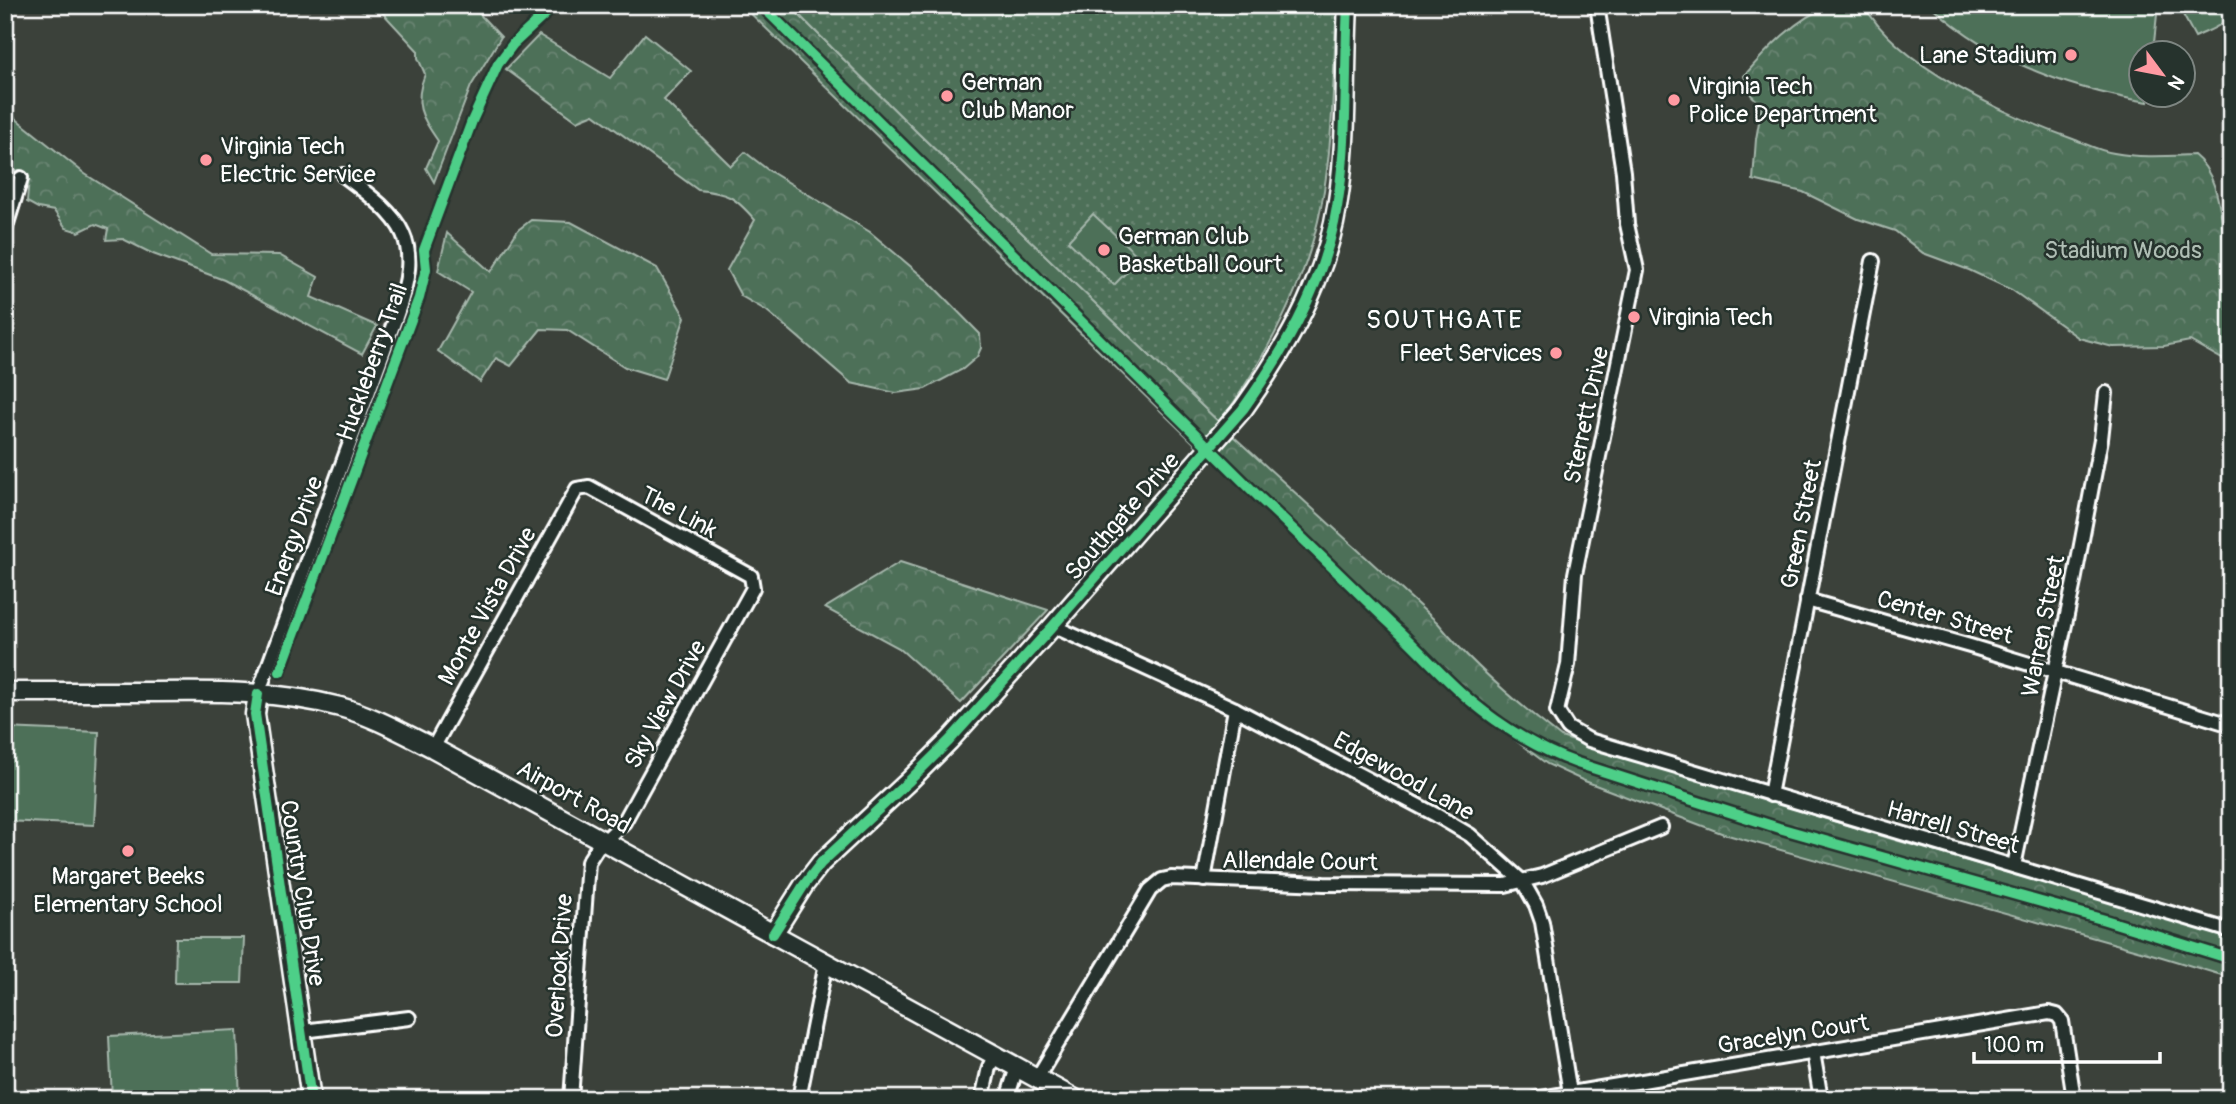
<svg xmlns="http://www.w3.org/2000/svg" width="2236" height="1104" viewBox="0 0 2236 1104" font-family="Pangolin,sans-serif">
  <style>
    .forest { fill: url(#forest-crowns); stroke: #a6b7ac; stroke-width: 2 }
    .park { fill: url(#park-dots); stroke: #a6b7ac; stroke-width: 2 }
    .garden { fill: #4e6f59; stroke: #a6b7ac; stroke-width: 2 }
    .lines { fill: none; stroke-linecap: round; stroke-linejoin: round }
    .street-casing { stroke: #fff; stroke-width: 18 }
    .secondary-casing { stroke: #fff; stroke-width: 23 }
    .street { stroke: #26332d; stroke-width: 12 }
    .secondary { stroke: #26332d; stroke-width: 18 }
    .cycleway-casing { stroke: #26332d; stroke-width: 15 }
    .cycleway { stroke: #4dcf88; stroke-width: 10 }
    .poi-dot { fill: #ff9aa2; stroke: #26332d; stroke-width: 2.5 }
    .labels { text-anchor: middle; stroke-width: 5; stroke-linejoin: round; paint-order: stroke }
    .poi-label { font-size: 24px; fill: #fff; stroke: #26332d; text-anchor: start }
    .park-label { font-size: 24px; fill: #afbeb4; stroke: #26332d }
    .street-label { font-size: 24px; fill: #fff; stroke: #26332d }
    .neighbourhood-label { font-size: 26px; letter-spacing: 2px; fill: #fff; stroke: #26332d }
  </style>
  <defs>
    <pattern id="forest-crowns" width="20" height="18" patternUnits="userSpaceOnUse" patternTransform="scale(1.75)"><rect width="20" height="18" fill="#4e6f59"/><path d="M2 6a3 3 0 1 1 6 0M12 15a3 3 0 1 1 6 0" fill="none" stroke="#698572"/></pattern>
    <pattern id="park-dots" width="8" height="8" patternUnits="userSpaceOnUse" patternTransform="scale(1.75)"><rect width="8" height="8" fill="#4e6f59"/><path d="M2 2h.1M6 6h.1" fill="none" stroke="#698572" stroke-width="1.8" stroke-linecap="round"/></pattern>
  </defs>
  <rect width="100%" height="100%" fill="#3b413a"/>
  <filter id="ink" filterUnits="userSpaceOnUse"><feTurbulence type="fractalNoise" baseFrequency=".0143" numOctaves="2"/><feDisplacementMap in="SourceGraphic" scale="14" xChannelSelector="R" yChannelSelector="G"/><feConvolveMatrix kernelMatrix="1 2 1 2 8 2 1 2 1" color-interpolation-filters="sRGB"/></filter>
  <g filter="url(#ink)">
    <g class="forest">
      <path d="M359,5H471L501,37L471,86L434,182L426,168L438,141C421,116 413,104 425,74L418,58V51L381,11C373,8 368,12 361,10Z"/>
      <polygon points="742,5 789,5 919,134 1220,423 1197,446"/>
      <path d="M1831,5H1864C1898,67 2009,116 2073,139C2086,144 2100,151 2114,153C2139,158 2168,156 2194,155C2219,174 2220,215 2226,244L2231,248V364L2190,341L2164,346L2113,347L2079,338L2012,290L1969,270L1923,253L1895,231L1858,219L1803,192L1753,180L1756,139L1762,105L1751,95L1744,76C1767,49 1796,18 1831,5Z"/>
      <path d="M645,34L691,71L664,100L731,166L745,152L768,170L870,232L929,282L980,334L981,348L977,357L963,369L925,389L896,393L851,383L791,331L767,311L741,296L727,270L755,220C735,197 729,193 698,190L594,114L577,121L506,69L539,35L610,78Z"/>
      <polygon points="5,110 85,174 211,254 279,255 318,277 311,297 377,326 362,354 224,280 153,254 123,239 106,240 108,229 95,224 79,232 66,228 54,211 38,208 27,202 29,177 5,167"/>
      <polygon points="531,220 571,222 657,268 685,317 664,379 625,367 567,330 541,329 511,366 496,358 480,382 438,351 471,292 438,271 447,233 491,272 518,230"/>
      <path d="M1233,436L1438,623C1473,666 1517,703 1561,737L1892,839L2231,937V978L2162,957L1724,834L1582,780L1547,764L1462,701L1416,653L1212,459Z"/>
      <polygon points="900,562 1048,610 961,703 899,648 825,608"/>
    </g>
    <path class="park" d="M789,5H1337C1333,72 1334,142 1321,207C1306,285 1265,359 1220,423L919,134Z"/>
    <g class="garden">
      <path d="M1930,5H2158L2153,52H2142V94L2149,95L2148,102C2068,89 1991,61 1930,5Z"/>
      <path d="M2189,5H2231C2231,25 2211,29 2195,37L2180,9Z"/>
      <polygon points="1093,214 1140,258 1114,285 1068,241"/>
      <polygon points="5,728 99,732 94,825 5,821"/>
      <polygon points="176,938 244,938 242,983 175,983"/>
      <polygon points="237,1030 240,1099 112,1099 109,1036"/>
    </g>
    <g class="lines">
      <g class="street-casing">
        <g id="street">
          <polyline points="1597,5 1623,172 1627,224 1637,270 1575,574 1568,665 1557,711 1568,728 1589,740 2231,931"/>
          <polyline points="5,230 21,178"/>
          <polyline points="1807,600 1970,646 2231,725"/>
          <polyline points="1053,626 1235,709 1436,815 1470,835 1523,882 1536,905 1542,922 1571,1099"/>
          <path d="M258,694L396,317C424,239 404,220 343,175"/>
          <polyline points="433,748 577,489 589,487 751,576 753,588 624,822 597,848 588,862 571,1099"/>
          <polyline points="1770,795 1873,261"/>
          <polyline points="2014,866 2074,582 2101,439 2106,393"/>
          <polyline points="1204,880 1235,709"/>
          <polyline points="303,1031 409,1018"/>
          <polyline points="1813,1052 1821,1099"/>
          <polyline points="1037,1078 1150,890 1162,880 1171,878 1324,884 1505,885 1542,876 1661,827"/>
          <polyline points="799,1099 826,963"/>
          <polyline points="982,1099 989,1067 995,1055"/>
          <polyline points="1007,1099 1017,1067"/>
          <polyline points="1535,1099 2049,1013 2057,1015 2062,1021 2074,1099"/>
        </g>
      </g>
      <g class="secondary-casing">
        <g id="secondary">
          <path d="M5,692C55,692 105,692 155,692C217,691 280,691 340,707C373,716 403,733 433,748L1075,1099"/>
          <polyline points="258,694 255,714 311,1099"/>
          <path d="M773,934L804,885L821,863L910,780L949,741L1053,626L1243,409C1283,353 1319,292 1334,223C1349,152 1344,78 1348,5"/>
        </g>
      </g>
      <use href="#street" class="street"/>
      <use href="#secondary" class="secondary"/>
      <g class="cycleway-casing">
        <g id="cycleway">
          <path d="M761,5L1261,499C1305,540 1348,583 1391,624C1419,649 1443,678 1472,702C1502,727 1540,750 1577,763L1779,828L2105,920L2231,959"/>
          <polyline points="280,672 419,298 426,269 424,250 472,121 498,64 513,44 555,5"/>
          <polyline points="258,694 255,714 311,1099"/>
          <path d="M773,934L804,885L821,863L910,780L949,741L1053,626L1243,409C1283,353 1319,292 1334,223C1349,152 1344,78 1348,5"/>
        </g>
      </g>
      <use href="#cycleway" class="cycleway"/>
    </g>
  </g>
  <g class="poi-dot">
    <circle cx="2071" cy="55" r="7"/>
    <circle cx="947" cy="96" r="7"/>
    <circle cx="1674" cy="100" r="7"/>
    <circle cx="206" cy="160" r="7"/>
    <circle cx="1104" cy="250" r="7"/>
    <circle cx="1634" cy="317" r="7"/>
    <circle cx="1556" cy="353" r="7"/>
    <circle cx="128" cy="851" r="7"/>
  </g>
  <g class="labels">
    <g class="poi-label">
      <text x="2057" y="63" text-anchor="end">Lane Stadium</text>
      <text x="961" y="90">German<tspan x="961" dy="28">Club Manor</tspan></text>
      <text x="1688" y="94">Virginia Tech<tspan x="1688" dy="28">Police Department</tspan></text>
      <text x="220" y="154">Virginia Tech<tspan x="220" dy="28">Electric Service</tspan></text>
      <text x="1118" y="244">German Club<tspan x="1118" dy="28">Basketball Court</tspan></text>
      <text x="1648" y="325">Virginia Tech</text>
      <text x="1542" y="361" text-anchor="end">Fleet Services</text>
      <text x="128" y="884" text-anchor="middle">Margaret Beeks<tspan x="128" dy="28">Elementary School</tspan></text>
    </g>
    <g class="park-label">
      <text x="2123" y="258">Stadium Woods</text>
    </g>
    <g class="street-label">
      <text transform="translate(372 362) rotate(-70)" y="8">Huckleberry Trail</text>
      <text transform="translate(1586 415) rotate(-78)" y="8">Sterrett Drive</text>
      <text transform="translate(679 512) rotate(28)" y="8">The Link</text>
      <text transform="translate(1122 516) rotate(-49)" y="8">Southgate Drive</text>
      <text transform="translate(1801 524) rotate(-79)" y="8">Green Street</text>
      <text transform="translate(294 536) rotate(-70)" y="8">Energy Drive</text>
      <text transform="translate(487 606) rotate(-61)" y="8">Monte Vista Drive</text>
      <text transform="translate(1945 617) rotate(16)" y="8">Center Street</text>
      <text transform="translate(2043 626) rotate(-79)" y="8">Warren Street</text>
      <text transform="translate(665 704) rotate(-61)" y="8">Sky View Drive</text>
      <text transform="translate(1404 776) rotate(29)" y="8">Edgewood Lane</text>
      <text transform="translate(574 797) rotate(29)" y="8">Airport Road</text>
      <text transform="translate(1953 827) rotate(16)" y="8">Harrell Street</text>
      <text transform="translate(1300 861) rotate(1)" y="8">Allendale Court</text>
      <text transform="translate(303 893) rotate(81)" y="8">Country Club Drive</text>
      <text transform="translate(559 966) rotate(-86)" y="8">Overlook Drive</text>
      <text transform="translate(1793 1034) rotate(-9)" y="8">Gracelyn Court</text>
    </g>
    <g class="neighbourhood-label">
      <text x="1445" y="328">SOUTHGATE</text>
    </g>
  </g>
  <rect width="2236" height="1104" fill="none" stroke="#26332d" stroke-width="28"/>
  <rect x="14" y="14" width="2208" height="1076" fill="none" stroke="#fff" stroke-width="2.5" filter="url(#ink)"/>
  <g transform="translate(2162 74) rotate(122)"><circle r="33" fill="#26332d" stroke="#7d8581" stroke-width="2"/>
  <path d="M0-5L12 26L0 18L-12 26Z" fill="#ff9aa2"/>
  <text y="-10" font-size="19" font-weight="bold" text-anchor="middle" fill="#ffffff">N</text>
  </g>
  <path d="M1974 1052v10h186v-10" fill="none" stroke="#ffffff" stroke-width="3.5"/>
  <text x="1984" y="1052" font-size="21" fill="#ffffff" stroke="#26332d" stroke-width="5" paint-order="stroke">100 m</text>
</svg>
